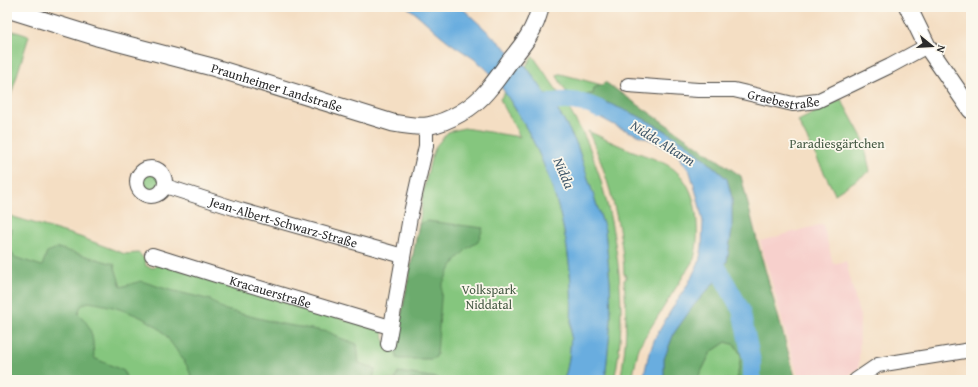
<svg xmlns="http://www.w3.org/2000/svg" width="978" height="387" viewBox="0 0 978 387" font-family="'Gentium Book Plus',serif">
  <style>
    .built { fill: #f7d0cc }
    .green { fill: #85c67e; stroke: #587854 }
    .forest { fill: #6cab6d; stroke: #4c6b4c }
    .water { fill: #69addf; stroke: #4a6c85 }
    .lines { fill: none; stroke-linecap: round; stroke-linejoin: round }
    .river { stroke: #69addf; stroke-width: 18 }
    .minor-casing { stroke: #494642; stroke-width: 16 }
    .major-casing { stroke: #494642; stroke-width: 19 }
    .minor { stroke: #fff; stroke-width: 14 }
    .major { stroke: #fff; stroke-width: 17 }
    .labels { text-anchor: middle; stroke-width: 3.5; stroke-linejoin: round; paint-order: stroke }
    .street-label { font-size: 13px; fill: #2b2b2b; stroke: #fbf7ec }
    .park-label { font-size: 13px; fill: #465a44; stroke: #fbf7ec }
    .water-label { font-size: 14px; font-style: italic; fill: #41586a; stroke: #fbf7ec }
  </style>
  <rect width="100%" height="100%" fill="#fbf7ec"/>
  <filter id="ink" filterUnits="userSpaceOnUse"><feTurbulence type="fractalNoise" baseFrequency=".025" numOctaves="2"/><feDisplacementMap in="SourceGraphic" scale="8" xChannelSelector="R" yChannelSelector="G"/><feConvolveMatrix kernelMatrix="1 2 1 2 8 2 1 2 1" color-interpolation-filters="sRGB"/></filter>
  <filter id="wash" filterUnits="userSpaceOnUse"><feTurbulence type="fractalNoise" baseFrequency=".012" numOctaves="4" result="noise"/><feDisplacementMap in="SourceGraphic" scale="16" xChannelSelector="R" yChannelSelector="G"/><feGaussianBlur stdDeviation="0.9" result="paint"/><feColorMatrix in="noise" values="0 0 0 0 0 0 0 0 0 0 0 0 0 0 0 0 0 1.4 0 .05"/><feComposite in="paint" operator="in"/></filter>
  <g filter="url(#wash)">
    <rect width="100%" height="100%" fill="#f4dec3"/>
    <polygon class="built" points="823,224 833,264 846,261 859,314 860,314 859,368 848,377 836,380 799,380 760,241"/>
    <g class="green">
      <polygon points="7,29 29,36 7,108"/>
      <polygon points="533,56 563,99 549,100 526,66"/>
      <polygon points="558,74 561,74 602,85 594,88 593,94 578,95 573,103 558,78 557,76"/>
      <path d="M505,92C519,116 534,139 544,165C564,215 574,269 571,323C571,342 570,362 564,380H7V215L80,237L125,254L138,253L141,255L145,260L146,266L154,268L158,263L383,331L385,346L395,348L420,219L424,188L431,159L436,146L448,132L464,128L520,137L500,99Z"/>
      <polygon points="841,99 863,139 870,171 835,194 798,121"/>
      <path d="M555,107L569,109C575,120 583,132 588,144C615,211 631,308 614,380H605L611,321L610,281L605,230L577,145L564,120Z"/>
      <path d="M588,131C603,138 617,145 633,151C646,156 667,162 677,172C689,183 694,198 696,213C698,229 698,243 694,259L641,343L638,351L632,380H620C627,348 627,313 624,280L626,279V275L624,274C623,229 607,171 588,131Z"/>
      <circle cx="151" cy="182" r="9"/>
      <polygon points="726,342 735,345 741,355 737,380 697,380 711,352"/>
    </g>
    <g class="forest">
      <polygon points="605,82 741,176 758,244 796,380 737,380 741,355 735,345 726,342 711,352 697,380 664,380 664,359 674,333 694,304 714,283 727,261 732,230 732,198 727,179 690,146 659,127 636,115 578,95 593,94 594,88 602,85"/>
      <polygon points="427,221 483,228 478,242 468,248 456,260 449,271 442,285 437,354 436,357 432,359 400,359 397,358 395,348 419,224"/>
      <path d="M7,228L12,230L8,244L14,257L42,266L47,252L58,248L114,264L121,287L141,281L166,289L211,300L222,309L282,324L329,332L340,338L357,344L359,363L375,369L373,380H192C189,367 184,361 177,351C172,344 167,337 162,331C145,315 111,305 88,302L81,306L78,313C93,328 93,337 94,358L124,371L127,380H7Z"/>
      <polygon points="398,372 438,378 438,380 395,380"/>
    </g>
    <g class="water">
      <path d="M407,7H461L502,45L526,66L564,120L577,145L605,230L610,281L611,321L605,380H564C570,362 571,342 571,323C575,248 555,174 516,110C507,96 498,80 485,68C475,58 461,51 449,42C434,31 422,17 407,7Z"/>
      <polygon points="579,96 603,101 636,115 659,127 690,146 727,179 732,198 732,230 727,261 714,283 694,305 674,333 664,359 664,380 643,380 648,357 655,338 670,312 689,282 699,262 702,247 703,222 698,199 690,172 677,154 653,141 618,127 592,113 576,101"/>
    </g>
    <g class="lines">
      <g class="river">
        <path d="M536,109C542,107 548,103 555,102C569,99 586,103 599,109"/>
        <polyline points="712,251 712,258 741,310 752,362 752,380"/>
      </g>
    </g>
  </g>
  <g filter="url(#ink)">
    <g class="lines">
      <g class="minor-casing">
        <g id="minor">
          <path id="s1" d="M628,85L698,90H734L793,104L817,101L890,66L927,46"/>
          <circle cx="151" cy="182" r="14"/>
          <path id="s2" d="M165,186L240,210L403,256"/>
          <path id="s3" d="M152,255L216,275L390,327"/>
          <polyline points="388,344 410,217 426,146 426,126"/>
          <polyline points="856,380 878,365 971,350"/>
        </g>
      </g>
      <g class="major-casing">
        <g id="major">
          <polyline points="908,7 927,46 971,110"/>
          <path id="s4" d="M7,9L97,37L212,67L393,123C404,125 416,127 427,126C449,122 473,108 487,91C495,82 502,72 509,62C523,45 536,29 540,7"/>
        </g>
      </g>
      <use href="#minor" class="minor"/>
      <use href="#major" class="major"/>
    </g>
  </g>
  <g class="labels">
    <g class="street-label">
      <text dy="5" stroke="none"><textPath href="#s4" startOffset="281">Praunheimer Landstraße</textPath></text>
      <text dy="5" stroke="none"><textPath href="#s1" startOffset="157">Graebestraße</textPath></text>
      <text dy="5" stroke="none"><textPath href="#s2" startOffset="124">Jean-Albert-Schwarz-Straße</textPath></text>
      <text dy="5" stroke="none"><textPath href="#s3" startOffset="124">Kracauerstraße</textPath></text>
    </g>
    <g class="park-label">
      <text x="837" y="148">Paradiesgärtchen</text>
      <text x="489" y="294">Volkspark<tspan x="489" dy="15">Niddatal</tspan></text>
    </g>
    <g class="water-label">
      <text transform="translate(663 143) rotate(32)" y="5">Nidda Altarm</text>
      <text transform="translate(564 173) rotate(67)" y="5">Nidda</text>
    </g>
  </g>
  <rect width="978" height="387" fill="none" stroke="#fbf7ec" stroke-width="24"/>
  <g transform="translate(932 46) rotate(108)" stroke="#fbf7ec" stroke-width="3" paint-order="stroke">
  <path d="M0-3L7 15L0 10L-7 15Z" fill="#2b2b2b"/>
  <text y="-6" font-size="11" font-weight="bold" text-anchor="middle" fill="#2b2b2b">N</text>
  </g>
</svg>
